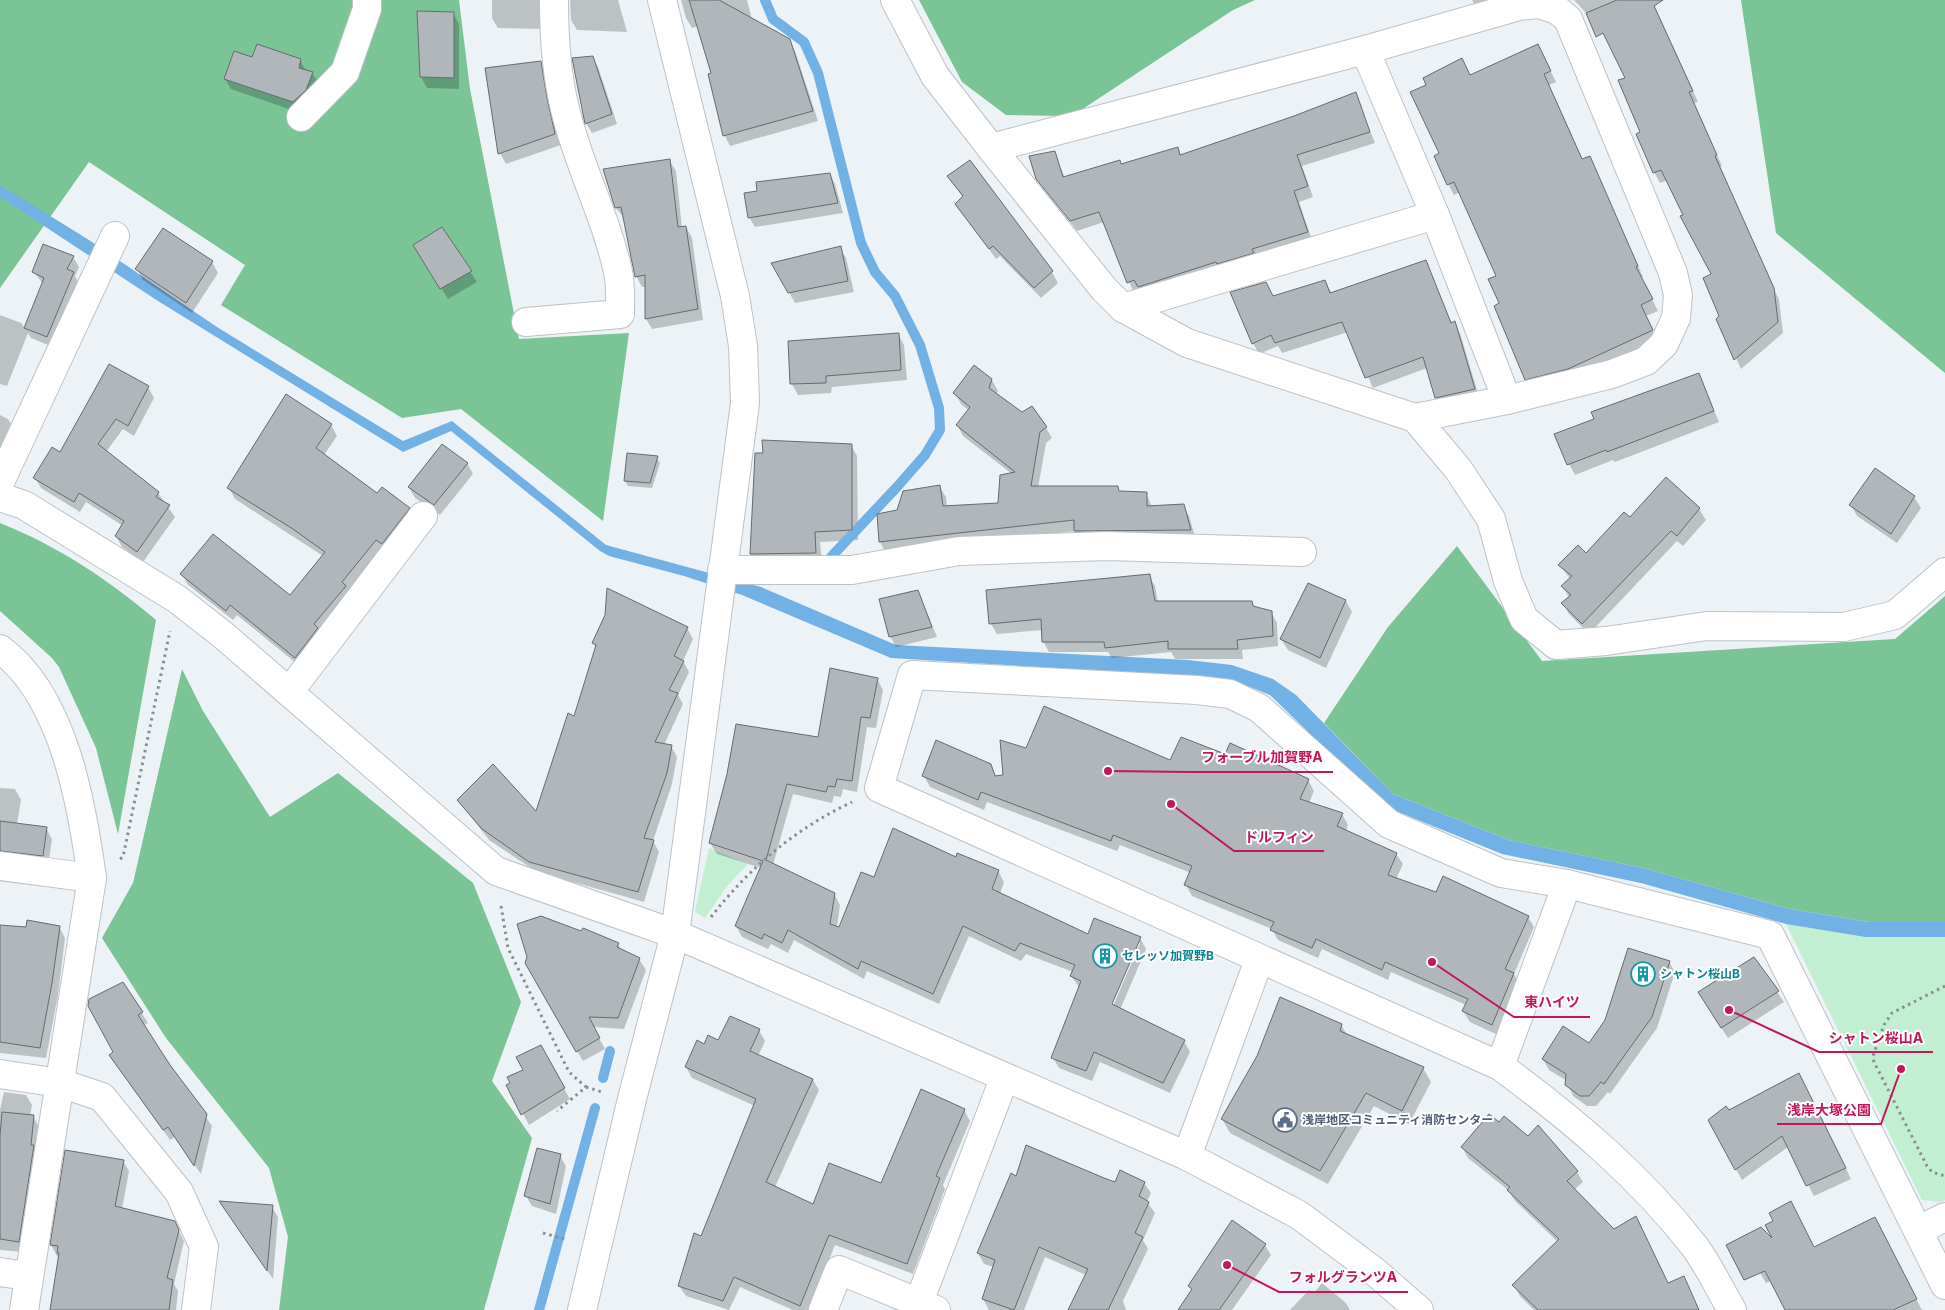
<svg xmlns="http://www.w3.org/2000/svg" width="1945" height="1310" viewBox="0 0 1945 1310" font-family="Inter,'Noto Sans JP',sans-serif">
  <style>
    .green { fill: #c2efd1 }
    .forest { fill: #7ac496 }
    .water { fill: #72b1e5 }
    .shadow { fill: #0003; fill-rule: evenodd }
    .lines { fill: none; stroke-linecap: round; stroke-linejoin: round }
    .stream { stroke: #72b1e5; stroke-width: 10 }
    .building { fill: #b1b6ba; stroke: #666b6f }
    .minor-casing { stroke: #bdc2c7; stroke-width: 30 }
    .tertiary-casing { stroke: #bdc2c7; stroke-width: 30 }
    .path { stroke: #8a8e91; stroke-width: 3; stroke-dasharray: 2.5 4; stroke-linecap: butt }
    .minor { stroke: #fff; stroke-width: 28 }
    .tertiary { stroke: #fff; stroke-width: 28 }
    .labels { text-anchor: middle; stroke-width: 4; stroke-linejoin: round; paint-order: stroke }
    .culture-label { font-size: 12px; font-weight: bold; fill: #0d838f; stroke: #fff; text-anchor: start }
    .service-label { font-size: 12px; font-weight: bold; fill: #4e5e75; stroke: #fff; text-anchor: start }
    .leader { fill: none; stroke: #c2185b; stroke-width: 2 }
    .callout-dot { fill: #c2185b; stroke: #fff; stroke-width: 2 }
    .callout-label { font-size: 14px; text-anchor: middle; font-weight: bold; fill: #c2185b; stroke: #fff; stroke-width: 4; stroke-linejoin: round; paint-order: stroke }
  </style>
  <rect width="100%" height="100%" fill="#ecf2f6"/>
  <g class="green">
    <polygon points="709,848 748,864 727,886 705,918 695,912"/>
    <polygon points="1786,924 1865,937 1945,937 1945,1200 1941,1202 1922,1200"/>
  </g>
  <g class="forest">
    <polygon points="0,0 459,0 470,89 519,339 629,333 603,521 461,409 402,418 221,305 245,265 89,162 0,288"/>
    <polygon points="919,0 1255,0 1233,10 1072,116 1006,115 962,82"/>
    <polygon points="1741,0 1945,0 1945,373 1776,233"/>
    <path d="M0,523C58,546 109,580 156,620L118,834L96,748L59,667L52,658L0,611Z"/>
    <polygon points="1457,546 1542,661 1895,639 1945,596 1945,922 1868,922 1790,909 1643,868 1509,840 1393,794 1324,723 1388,627"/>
    <polygon points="182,669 203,711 270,817 338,773 473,883 521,1002 492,1081 532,1138 484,1310 279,1310 288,1237 269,1168 166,1038 102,938 133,883"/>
  </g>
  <polygon class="water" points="0,185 89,240 217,327 403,441 452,421 606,545 761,587 896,645 1188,660 1232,665 1273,679 1296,695 1393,794 1509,840 1643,868 1790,909 1868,922 1945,922 1945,937 1865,937 1786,924 1641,883 1502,854 1386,807 1270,695 1230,679 891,658 742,595 684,576 609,556 600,551 451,431 403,452 158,301 0,197"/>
  <g class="shadow">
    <polygon points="492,0 549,0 544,29 498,28 492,18"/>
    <polygon points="570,0 618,0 627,32 577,30 571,20"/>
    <polygon points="681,0 747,0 752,20 789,40 795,51 818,121 730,146 725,136 709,75 713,74 699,26 692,28 686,18"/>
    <polygon points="1472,0 1507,0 1476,7"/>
    <polygon points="1574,0 1652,0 1698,102 1694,103 1722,166 1720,167 1779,300 1783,333 1741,369 1718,319 1721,316 1713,275 1668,180 1660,183 1654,172 1627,78 1605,34"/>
    <polygon points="453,13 459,24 459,89 427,88 421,77"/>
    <polygon points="1543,56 1556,82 1549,85 1583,160 1595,168 1643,277 1641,278 1658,311 1646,316 1658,341 1575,379 1532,390 1526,379 1501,304 1497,277 1460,192 1454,195 1448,184 1441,154 1471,77"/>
    <polygon points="592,57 598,67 617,124 592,133 586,123"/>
    <polygon points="253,59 300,60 306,71 312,73 319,83 300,113 231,89 225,79"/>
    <polygon points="540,63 547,73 552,110 561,145 506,164 500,153"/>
    <polygon points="1355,94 1375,143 1302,166 1313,197 1299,202 1313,243 1134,293 1104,222 1077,231 1037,178 1054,152 1065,178 1121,165 1177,148 1182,156 1295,117"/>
    <polygon points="669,160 676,171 682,228 686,227 692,238 703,320 652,329 646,319 646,287 642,287 636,276 624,218 616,208"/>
    <polygon points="830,174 835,184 843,213 755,227 749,217"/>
    <polygon points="949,176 1052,272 1058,283 1041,298 1000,256 996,259 957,204 963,198"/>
    <polygon points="442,229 477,282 448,299 421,256"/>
    <polygon points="840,248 846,258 854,292 795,303 773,264"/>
    <polygon points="73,257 79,267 75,276 79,284 53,347 31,338 28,333 7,386 0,384 0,315 21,323 25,328 43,284 34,272"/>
    <polygon points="212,262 218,273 192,313 143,280 137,269"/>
    <polygon points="1426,262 1452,324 1454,323 1460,333 1480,400 1442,408 1436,398 1427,368 1373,388 1348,332 1282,353 1278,346 1259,354 1253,343 1266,283 1273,297 1325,281 1332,294"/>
    <polygon points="898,334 904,345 907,380 832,387 831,393 798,395 792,384 790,342"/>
    <polygon points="1699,375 1719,422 1615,462 1613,460 1575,475 1569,464 1596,420"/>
    <polygon points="992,380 998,391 996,395 1046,428 1052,438 1046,443 1038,488 1146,493 1152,507 1183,506 1189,516 1196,540 1082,542 1075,531 886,553 880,542 878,515 898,511 939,486 946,497 947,507 999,504 1012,474 963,436 957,425 968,410 961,404 955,393"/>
    <polygon points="148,387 154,398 134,436 123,429 106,452 158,493 175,517 143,562 122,547 116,536 123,526 86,502 80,512 41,488 35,478 60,454"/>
    <polygon points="0,415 8,419 14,429 0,461"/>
    <polygon points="331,425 337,436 324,455 378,495 409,509 415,519 302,668 237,615 233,620 188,585 182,574 290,596 323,556 235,499 229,488"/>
    <polygon points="851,445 857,456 858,540 820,542 822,563 757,565 751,554 756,454"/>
    <polygon points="657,458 660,463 652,488 628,486 625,481"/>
    <polygon points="467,463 473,474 440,515 415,498 409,487"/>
    <polygon points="1875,470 1914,497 1921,508 1897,543 1857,516 1851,505"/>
    <polygon points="1666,479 1699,509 1706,520 1683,546 1677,541 1589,634 1569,614 1563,603 1569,598 1563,586 1570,579 1560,565 1586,555 1630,519"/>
    <polygon points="1149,576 1155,586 1158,603 1252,602 1255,608 1271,612 1277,623 1278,646 1242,650 1243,659 1175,659 1171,652 1112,658 1108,652 1049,652 1043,641 1043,630 997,634 991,624"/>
    <polygon points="1309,585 1346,601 1352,612 1326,668 1288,650 1281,639"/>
    <polygon points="918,591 937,637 896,647 890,636"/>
    <polygon points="687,628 693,639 683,661 689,672 678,695 683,704 664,745 671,746 677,757 672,784 653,841 659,852 644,902 537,872 489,840 458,800 536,813 575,718 596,648 594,643"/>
    <path d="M877,679L883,690L876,728L867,727L857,792L843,789L841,797L834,796L832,803L793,794L773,865L834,894L840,905L837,927L840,928L874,879L956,859L998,871L1004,882L1000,894L1088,936L1140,938L1146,949L1120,1010L1184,1041L1190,1052L1170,1093L1100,1062L1092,1081L1059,1068L1053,1058L1080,988L1071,976L1073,972L1026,954L1021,961L969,936L939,1004L867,971L864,979L794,940L788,953L771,944L768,949L742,937L736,926L761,868L717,854L710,843ZM1137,943H1140L1111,1011L1109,1010Z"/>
    <polygon points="1026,749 1171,761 1225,756 1308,780 1314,791 1309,803 1342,814 1348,825 1346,831 1396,854 1403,864 1396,879 1437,894 1528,917 1534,927 1514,974 1520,985 1498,1035 1470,1022 1463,1011 1466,1005 1391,972 1388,980 1322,949 1318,958 1278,940 1272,929 1192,896 1186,885 1191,873 1120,845 1117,851 987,802 984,810 930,787 924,776 990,765 997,777 1005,776"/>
    <polygon points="0,788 15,789 21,800 17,824 46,828 52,839 48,866 0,857"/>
    <polygon points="0,926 59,927 65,938 58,995 46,1058 0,1053"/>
    <polygon points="618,944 622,951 639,959 646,970 624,1029 593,1027 605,1049 583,1061 526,963"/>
    <polygon points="1754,958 1784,1002 1728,1038 1705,1003"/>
    <polygon points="1669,962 1675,972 1657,1028 1610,1094 1608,1092 1596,1106 1587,1106 1573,1096 1567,1081 1549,1070 1543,1059 1590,1045"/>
    <polygon points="123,984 148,1023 143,1026 212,1126 201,1174 175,1137 170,1140 117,1066 114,1053"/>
    <polygon points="1341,1025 1348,1036 1423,1068 1431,1082 1409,1124 1374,1106 1328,1184 1230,1133 1222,1119"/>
    <polygon points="759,1030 765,1041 758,1056 813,1080 819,1090 775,1187 813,1206 882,1185 964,1110 970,1121 943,1185 945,1189 913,1274 835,1245 809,1310 793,1310 740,1287 729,1310 686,1296 679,1286 702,1237 755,1106 692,1078 686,1067 704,1045"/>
    <polygon points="540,1047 570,1099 529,1125 508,1085 525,1071"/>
    <polygon points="1799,1074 1851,1179 1814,1196 1788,1147 1742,1180 1709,1121"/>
    <polygon points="4,1092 26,1095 32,1105 30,1116 33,1116 39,1127 24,1252 0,1250 0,1110"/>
    <polygon points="1499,1123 1528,1138 1577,1172 1583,1182 1574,1190 1614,1231 1636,1218 1668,1284 1684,1278 1699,1310 1534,1310 1520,1296 1514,1285 1558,1242 1515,1201 1508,1190 1468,1158 1462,1147"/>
    <polygon points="560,1156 566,1166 556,1214 532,1206 526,1196"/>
    <polygon points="123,1161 129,1171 122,1209 174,1222 184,1241 174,1284 178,1291 176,1310 51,1310 60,1256 57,1256 51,1245"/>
    <polygon points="1017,1177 1116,1183 1144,1183 1151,1193 1147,1202 1155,1213 1143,1240 1148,1249 1123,1301 1126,1310 1069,1310 1086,1275 1045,1257 1024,1310 989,1310 983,1299 994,1267 984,1264 978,1253"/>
    <polygon points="272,1207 278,1217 273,1279 228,1212"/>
    <polygon points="1880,1229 1922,1310 1787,1310 1771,1281 1766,1283 1760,1273 1746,1280 1740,1269 1776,1243 1814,1248"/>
    <polygon points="1265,1245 1271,1255 1232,1310 1179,1310 1192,1290 1190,1286"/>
    <polygon points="1322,1283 1346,1303 1350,1310 1290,1310 1309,1290 1314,1293"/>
  </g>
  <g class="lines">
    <g class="stream">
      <polyline points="765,0 773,19 804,42 818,73 861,243 875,272 895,296 920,345 939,408 940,430 925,455 896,488 831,557"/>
      <polyline points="603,1078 610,1051"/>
      <polyline points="539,1310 595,1108"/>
    </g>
  </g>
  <g class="building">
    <polygon points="689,0 719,0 790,39 813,111 723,136 708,74 711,73"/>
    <polygon points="1617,0 1663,0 1654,6 1693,91 1689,92 1717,155 1715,156 1774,288 1778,322 1734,360 1716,319 1719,316 1703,278 1711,274 1680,216 1683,215 1661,170 1653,173 1636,134 1640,132 1618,80 1625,78 1603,33 1596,37 1586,13"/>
    <polygon points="417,11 454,12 454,78 420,77"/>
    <polygon points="257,44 301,59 299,68 313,72 306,90 293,102 224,79 234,51 252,57"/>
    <polygon points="1538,44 1551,71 1544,74 1582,159 1590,156 1638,266 1636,267 1653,299 1641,305 1653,330 1568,369 1525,380 1494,306 1499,303 1488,279 1496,276 1454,182 1447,185 1434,156 1439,153 1410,92 1426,85 1423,78 1462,58 1470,75"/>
    <polygon points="593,56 612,114 585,124 572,58"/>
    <polygon points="541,61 547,98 555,134 498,154 485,68"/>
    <polygon points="1356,92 1370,132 1297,155 1308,186 1294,191 1308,232 1252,249 1254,253 1217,264 1216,262 1138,287 1134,280 1127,283 1099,212 1070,221 1036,179 1029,156 1055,151 1063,177 1120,160 1121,164 1178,147 1180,155 1294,116"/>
    <polygon points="670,159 678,227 686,226 698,309 645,319 645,275 635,277 621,207 615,208 603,169"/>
    <polygon points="970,160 1053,271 1034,288 993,246 989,249 955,204 963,196 947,176"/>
    <polygon points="830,173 838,203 748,218 744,193 757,191 756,182"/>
    <polygon points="442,227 472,271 440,289 413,245"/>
    <polygon points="163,228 213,261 186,303 135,269"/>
    <polygon points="43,244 74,256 67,269 74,272 47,337 24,328 44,278 32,272"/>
    <polygon points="841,246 848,281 788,293 771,263"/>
    <polygon points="1426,260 1451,323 1455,321 1475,389 1435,398 1423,357 1365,378 1342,322 1275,343 1271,335 1252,344 1230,292 1266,282 1273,296 1325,280 1330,293"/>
    <polygon points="899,333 901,370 826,376 826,383 790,384 788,341"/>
    <polygon points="109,364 149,386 128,426 116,419 98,444 159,492 156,497 170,505 137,552 115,536 124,521 79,493 74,502 33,478 52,447 60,452"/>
    <polygon points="974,365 992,379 989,388 1022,412 1032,406 1047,427 1040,432 1031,486 1118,486 1119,491 1147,492 1147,506 1184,504 1191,530 1074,531 1074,520 879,542 877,514 897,510 903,491 940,485 943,506 998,503 1000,475 1015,472 956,425 970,407 953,393"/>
    <polygon points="1699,373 1714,411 1607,452 1606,450 1567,465 1554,434 1594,419 1591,412"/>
    <polygon points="286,394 332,424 316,448 377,493 382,487 410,508 382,544 376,540 342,582 346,586 314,624 318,628 295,658 230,605 226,611 180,574 213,534 290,595 325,552 293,529 227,488"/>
    <polygon points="762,440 852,444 852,530 815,532 816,553 750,554 755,453 763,453"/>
    <polygon points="442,444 468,463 434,505 408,487"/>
    <polygon points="627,453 658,456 650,483 624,481"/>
    <polygon points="1875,468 1915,496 1891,534 1849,505"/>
    <polygon points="1666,477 1700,508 1677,536 1671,531 1582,624 1561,603 1571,595 1561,586 1572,576 1558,565 1578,545 1586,553 1624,512 1630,517"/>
    <polygon points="1150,574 1155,601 1252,601 1253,606 1272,611 1273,636 1237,640 1238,649 1168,649 1168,641 1105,648 1104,642 1042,642 1041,619 989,624 986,590"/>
    <polygon points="1308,583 1346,600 1320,658 1280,639"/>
    <polygon points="607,588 688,627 674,656 684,661 669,690 678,693 655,742 672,745 667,773 644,838 654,840 638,892 529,862 482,829 457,800 493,764 536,811 568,713 574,716 596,645 592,643 605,615"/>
    <polygon points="918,590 932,627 889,637 879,599"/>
    <polygon points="830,668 878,678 870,718 861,717 852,781 837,779 835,787 828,786 826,792 787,784 766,860 835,893 830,924 839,927 861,872 874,877 893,828 956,857 957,853 999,870 992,889 1088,934 1094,918 1141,937 1112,1004 1185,1040 1163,1083 1094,1052 1086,1071 1051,1058 1081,981 1070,976 1075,965 1020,943 1015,951 963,926 933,994 861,961 858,969 788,930 782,943 764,934 762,939 735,926 763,861 709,843 727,774 736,724 818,737"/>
    <polygon points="1044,706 1170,760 1181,737 1225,754 1230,743 1309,779 1300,799 1343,813 1337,826 1397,853 1388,875 1436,892 1443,876 1529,916 1505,969 1514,973 1492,1025 1462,1011 1468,999 1385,962 1382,970 1316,939 1312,948 1270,930 1274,922 1184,885 1192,866 1113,835 1111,841 981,792 978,800 922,776 936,740 991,764 995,776 1003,775 1000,740 1026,748"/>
    <polygon points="0,821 47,827 43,856 0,851"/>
    <polygon points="541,916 581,931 583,928 619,943 617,947 640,958 618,1018 589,1017 600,1038 576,1052 525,963 527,957 517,924"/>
    <polygon points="27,920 60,926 52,983 40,1048 0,1042 0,925 26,927"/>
    <polygon points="1628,948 1670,961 1652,1017 1604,1084 1601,1082 1589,1096 1580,1096 1565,1085 1566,1074 1542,1059 1563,1026 1589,1043 1605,1020"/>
    <polygon points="1754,957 1779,991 1721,1028 1698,992"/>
    <polygon points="123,982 143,1012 138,1015 170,1065 207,1114 194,1166 168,1127 163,1130 109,1055 113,1052 88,1006 89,999"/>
    <polygon points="1280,997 1342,1024 1340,1031 1424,1067 1402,1111 1366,1093 1320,1171 1221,1119 1257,1056"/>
    <polygon points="730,1016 760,1029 750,1051 813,1079 766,1182 813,1204 829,1163 881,1183 921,1089 965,1109 936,1176 940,1178 907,1264 829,1235 800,1306 734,1277 723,1301 678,1286 694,1233 701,1236 756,1099 685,1067 697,1040 704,1044 708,1035 718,1040"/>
    <polygon points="541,1045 565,1088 521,1115 506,1085 510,1083 507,1077 523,1070 516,1057"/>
    <polygon points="1799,1073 1846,1168 1806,1186 1782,1136 1735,1170 1708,1120 1726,1106 1729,1110"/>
    <polygon points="2,1112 34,1115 31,1145 34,1145 19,1242 0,1239 0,1135"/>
    <polygon points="1489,1114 1499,1122 1504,1116 1528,1136 1538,1125 1578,1171 1567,1181 1614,1229 1636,1216 1668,1283 1684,1276 1699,1310 1538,1310 1512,1285 1559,1239 1507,1190 1510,1187 1461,1147"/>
    <polygon points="1026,1145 1104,1178 1115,1182 1120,1170 1145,1182 1139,1196 1149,1202 1135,1233 1143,1237 1108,1310 1068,1310 1088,1269 1039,1247 1014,1310 982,1299 995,1260 977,1253 1011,1173 1016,1176"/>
    <polygon points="537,1148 561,1154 550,1204 524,1196"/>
    <polygon points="65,1150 124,1160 115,1206 175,1221 179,1230 167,1278 173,1280 169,1310 50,1310 59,1253 57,1253 58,1246 50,1245"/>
    <polygon points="219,1201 273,1205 267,1271"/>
    <polygon points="1791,1201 1814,1247 1875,1217 1917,1299 1893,1310 1785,1310 1765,1271 1744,1280 1726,1245 1761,1227 1772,1238 1765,1225 1773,1221 1769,1213"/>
    <polygon points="1232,1220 1266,1244 1219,1310 1178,1310 1192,1289 1188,1286"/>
  </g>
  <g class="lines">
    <g class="minor-casing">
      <g id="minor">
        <polyline points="895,0 935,76 991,148"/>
        <polygon points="1539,4 1557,10 1568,19 1673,273 1678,295 1676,318 1664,344 1646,361 1612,374 1507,400 1415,418 1187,343 1123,308 1104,289 991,148 1365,50 1519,6"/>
        <polyline points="1365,50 1435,215 1507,400"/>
        <polyline points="301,117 345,72 367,9 367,0"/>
        <polyline points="1123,308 1435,215"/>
        <path d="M526,322L620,314C620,300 621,285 618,272C606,216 578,165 565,109C556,73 554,37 554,0"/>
        <polyline points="1415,418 1458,469 1491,519 1508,581 1524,619 1556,645 1606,641 1707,626 1844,627 1895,615 1945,572"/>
        <polyline points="0,482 115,236"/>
        <polyline points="0,497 24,505 177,599 223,635 496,871 675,934 745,403 743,346 735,296 662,0"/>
        <polyline points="722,570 852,570 959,551 1107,546 1302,552"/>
        <path d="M0,649C64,696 82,805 92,878L24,1310"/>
        <polyline points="289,692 423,516"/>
        <polyline points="0,866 92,878"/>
        <polyline points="1500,1066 1567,884"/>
        <polyline points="0,1074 60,1083 102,1097 179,1192 204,1247 196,1310"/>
        <polyline points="1187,1156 1259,960"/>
        <polyline points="1919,1230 1945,1217"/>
        <polyline points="0,1272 28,1276"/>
        <polyline points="919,1302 1004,1079"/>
        <polyline points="823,1310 839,1270 936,1310"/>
        <path d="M1732,1310C1720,1290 1709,1266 1695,1247C1640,1176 1572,1119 1500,1066L879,788L912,675L1197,690L1230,694L1259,708L1389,824L1501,873L1567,884L1770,935L1945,1285"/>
      </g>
    </g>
    <g class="tertiary-casing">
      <polyline id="tertiary" points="582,1310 632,1099 675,934 1187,1156 1299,1215 1374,1271 1419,1310"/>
    </g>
    <g class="path">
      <polyline points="120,859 123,857 170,631"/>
      <polyline points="501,906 508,948 569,1072 586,1087 557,1111"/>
      <path d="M711,917C750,867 795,829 852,802"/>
      <polyline points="1945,986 1892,1013 1884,1025 1873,1056 1874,1062 1927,1166 1932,1172 1945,1176"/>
      <polyline points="586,1087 602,1092"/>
      <polyline points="543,1233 568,1240"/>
    </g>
    <use href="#minor" class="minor"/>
    <use href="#tertiary" class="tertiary"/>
  </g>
  <defs>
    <g id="building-ring" transform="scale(1.25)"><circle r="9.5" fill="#fff" stroke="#0f9aa8" stroke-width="1.5"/><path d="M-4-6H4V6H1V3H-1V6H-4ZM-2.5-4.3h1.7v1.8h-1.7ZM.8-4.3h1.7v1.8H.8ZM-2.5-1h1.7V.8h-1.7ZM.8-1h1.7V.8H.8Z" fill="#0f9aa8"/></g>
    <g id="civic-ring" transform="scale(1.25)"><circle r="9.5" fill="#fff" stroke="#5c6f8a" stroke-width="1.5"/><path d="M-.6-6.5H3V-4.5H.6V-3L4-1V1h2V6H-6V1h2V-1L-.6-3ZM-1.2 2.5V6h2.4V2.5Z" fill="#5c6f8a"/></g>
  </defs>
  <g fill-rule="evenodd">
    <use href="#building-ring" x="1105" y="956"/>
    <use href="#building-ring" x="1643" y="974"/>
    <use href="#civic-ring" x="1285" y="1120"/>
  </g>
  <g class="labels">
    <g class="culture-label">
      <text x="1122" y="960">セレッソ加賀野B</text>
      <text x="1660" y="978">シャトン桜山B</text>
    </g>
    <g class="service-label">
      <text x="1302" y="1124">浅岸地区コミュニティ消防センター</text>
    </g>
  </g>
  <path class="leader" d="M1108 771L1190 772H1333M1171 804L1234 851H1324M1432 962L1514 1017H1590M1729 1010L1819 1052H1933M1901 1069L1881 1124H1777M1227 1265L1279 1292H1408"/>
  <g class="callout-dot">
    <circle cx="1108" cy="771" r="5"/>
    <circle cx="1171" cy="804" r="5"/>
    <circle cx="1432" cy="962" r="5"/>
    <circle cx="1729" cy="1010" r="5"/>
    <circle cx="1901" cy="1069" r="5"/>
    <circle cx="1227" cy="1265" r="5"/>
  </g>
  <g class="callout-label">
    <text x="1262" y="762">フォーブル加賀野A</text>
    <text x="1279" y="842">ドルフィン</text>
    <text x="1552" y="1007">東ハイツ</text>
    <text x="1876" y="1043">シャトン桜山A</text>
    <text x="1829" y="1115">浅岸大塚公園</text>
    <text x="1343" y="1282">フォルグランツA</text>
  </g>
</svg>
